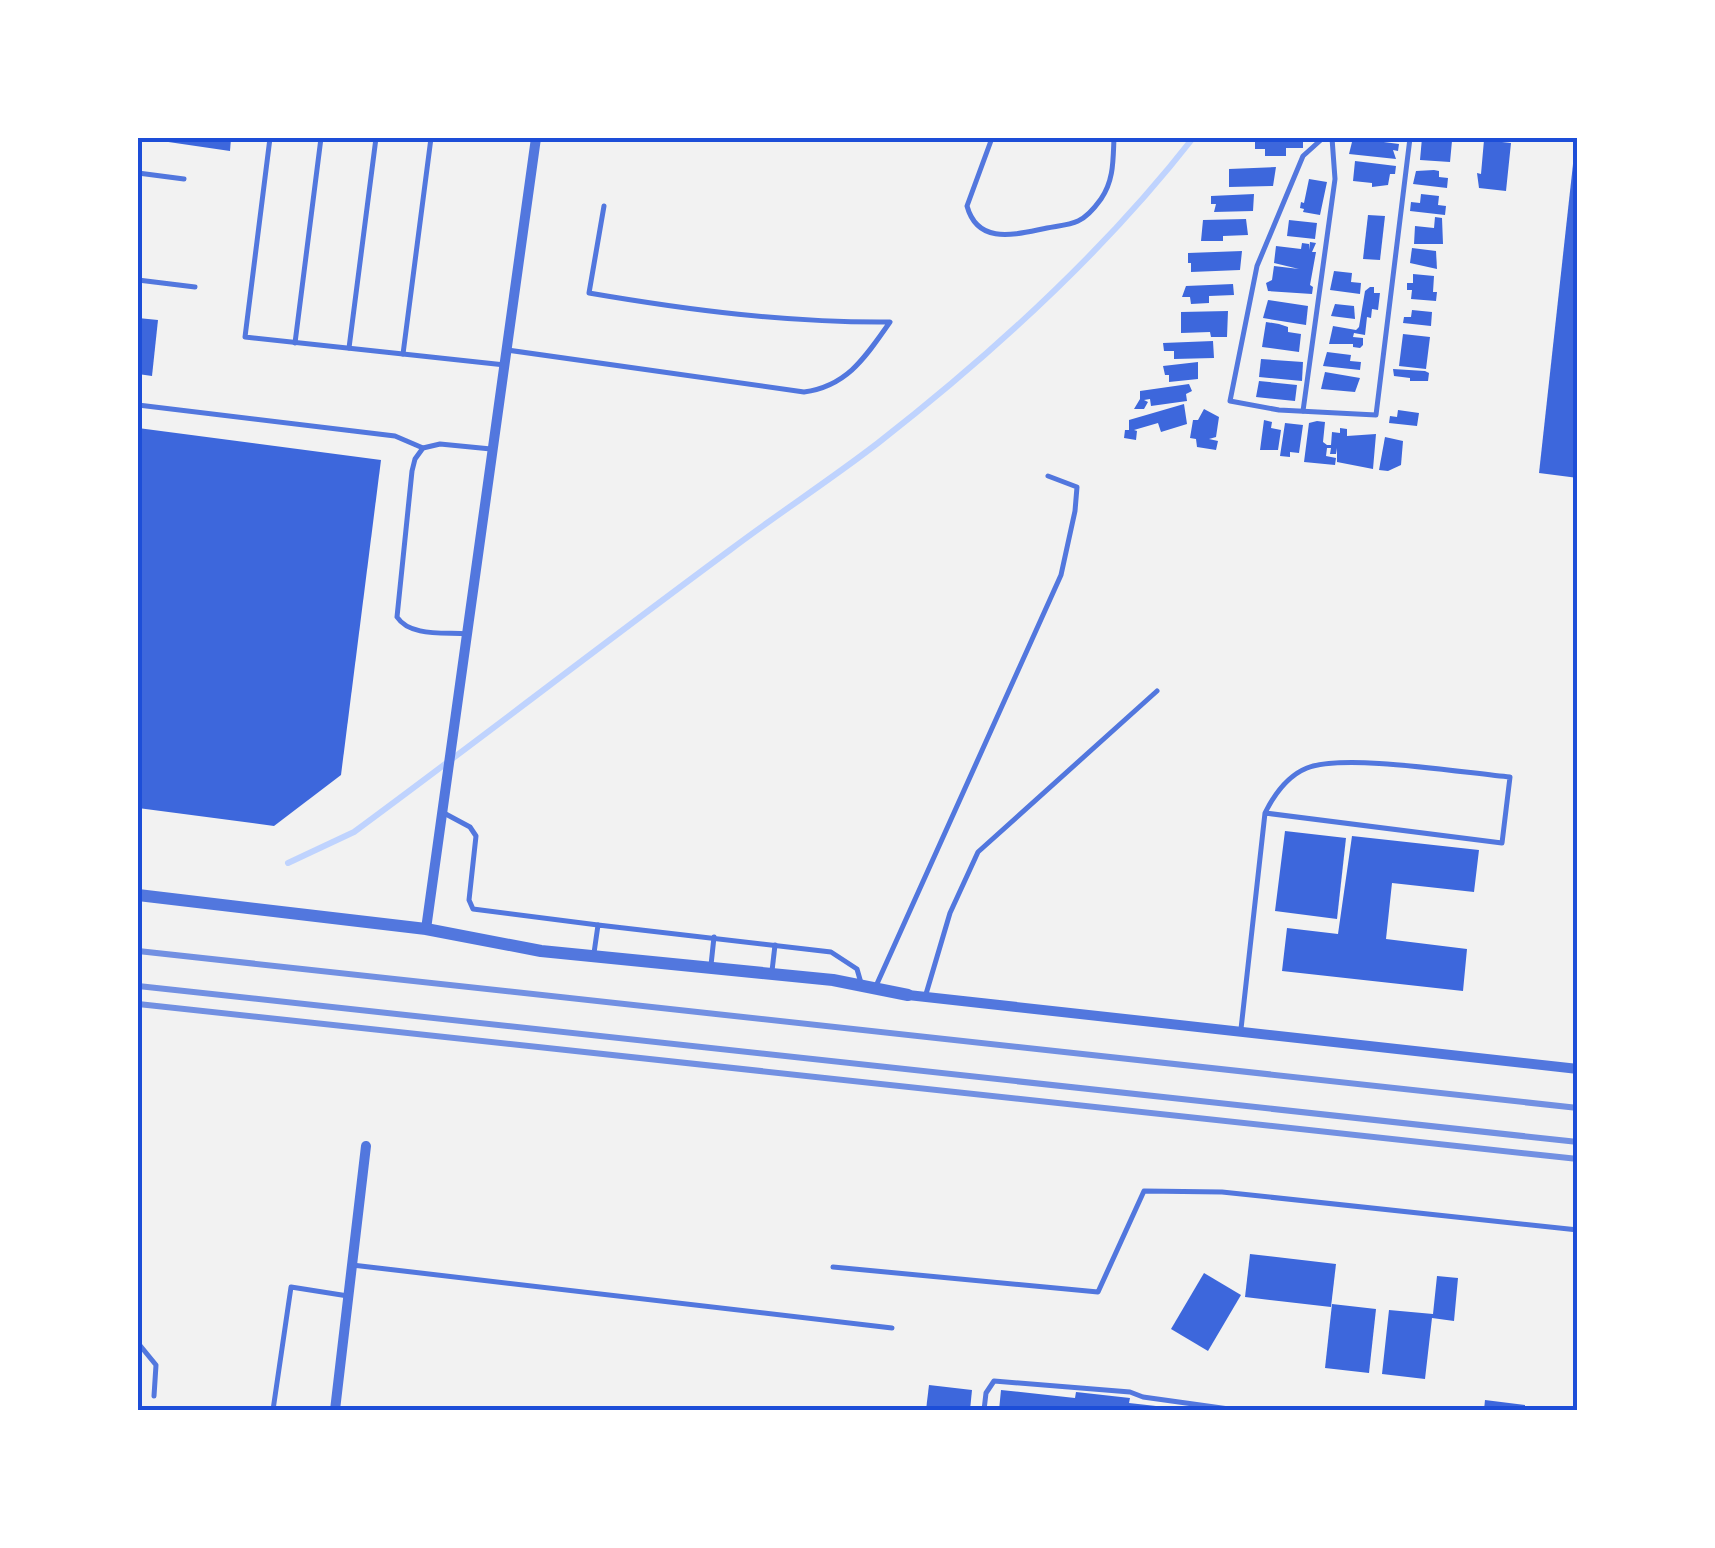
<svg xmlns="http://www.w3.org/2000/svg" width="1715" height="1548" viewBox="0 0 1715 1548" font-family="Rubik,sans-serif">
  <style>
    .lines { fill: none; stroke-linecap: round; stroke-linejoin: round }
    .stream { stroke: #bfd3fe; stroke-width: 6 }
    .building { fill: #3d67dc }
    .service { stroke: #5277de; stroke-width: 5 }
    .minor { stroke: #5277de; stroke-width: 10 }
    .tertiary { stroke: #5277de; stroke-width: 12 }
    .rail { stroke: #7290e2; stroke-width: 6 }
    .neatline { fill: none; stroke: #1d4ed8; stroke-width: 4 }
  </style>
  <rect width="100%" height="100%" fill="#f2f2f2"/>
  <g class="lines">
    <path class="stream" d="M288,863L354,832C480,739 604,643 730,550C779,513 830,480 878,443C992,354 1104,252 1193,138"/>
  </g>
  <g class="building">
    <polygon points="141,138 231,138 230,151"/>
    <polygon points="1255,138 1303,138 1303,148 1286,148 1286,156 1265,156 1265,149 1255,149"/>
    <polygon points="1353,138 1399,144 1398,151 1393,150 1396,159 1349,154"/>
    <polygon points="1422,138 1452,141 1450,162 1420,160"/>
    <polygon points="1484,140 1511,143 1506,191 1479,188 1477,173 1481,174"/>
    <polygon points="1575,146 1578,146 1578,478 1539,473"/>
    <polygon points="1355,161 1396,166 1395,174 1390,174 1388,185 1372,187 1372,183 1353,181"/>
    <polygon points="1276,167 1273,186 1229,187 1229,169"/>
    <polygon points="1434,170 1439,171 1439,177 1448,178 1447,188 1413,184 1416,171"/>
    <polygon points="1309,179 1327,182 1320,215 1303,212 1304,209 1300,208 1301,202 1304,203"/>
    <polygon points="1254,194 1253,211 1214,212 1216,204 1211,204 1211,196"/>
    <polygon points="1421,194 1439,196 1438,205 1446,206 1445,215 1410,211 1411,202 1420,203"/>
    <polygon points="1368,215 1385,216 1380,260 1363,259"/>
    <polygon points="1435,217 1442,218 1443,244 1414,244 1415,226 1434,228"/>
    <polygon points="1246,219 1248,235 1223,236 1223,241 1201,241 1203,220"/>
    <polygon points="1289,220 1317,223 1315,239 1287,236"/>
    <polygon points="1310,242 1316,243 1312,252 1316,252 1310,285 1313,287 1312,294 1268,291 1266,283 1272,280 1274,266 1299,269 1274,263 1276,246 1301,249 1302,243 1309,244 1309,250"/>
    <polygon points="1412,248 1436,251 1437,269 1410,263"/>
    <polygon points="1242,251 1240,270 1191,272 1191,263 1188,263 1188,253"/>
    <polygon points="1334,271 1352,273 1351,282 1361,283 1360,294 1330,290"/>
    <polygon points="1413,274 1434,276 1433,292 1437,292 1436,301 1411,299 1412,290 1407,290 1407,283 1413,283"/>
    <polygon points="1233,284 1234,295 1209,296 1209,303 1191,304 1190,297 1182,297 1186,286"/>
    <polygon points="1370,287 1374,287 1374,293 1380,293 1378,310 1372,309 1371,318 1367,317 1365,335 1354,333 1353,337 1363,338 1363,345 1360,348 1353,347 1353,344 1329,344 1333,326 1356,330 1359,327 1365,291"/>
    <polygon points="1268,300 1308,306 1306,325 1263,318"/>
    <polygon points="1335,304 1354,306 1355,319 1331,316"/>
    <polygon points="1412,310 1432,312 1431,326 1403,323 1404,317 1411,317"/>
    <polygon points="1228,311 1227,337 1211,337 1210,332 1181,333 1181,312"/>
    <polygon points="138,318 158,320 152,376 138,374"/>
    <polygon points="1266,322 1279,324 1288,327 1288,332 1301,334 1299,352 1262,347"/>
    <polygon points="1403,334 1430,337 1426,369 1399,366"/>
    <polygon points="1213,341 1214,358 1174,359 1174,351 1164,351 1163,343"/>
    <polygon points="1327,352 1351,355 1350,361 1361,362 1360,370 1323,366"/>
    <polygon points="1261,359 1303,362 1302,381 1259,377"/>
    <polygon points="1198,362 1198,379 1169,382 1169,375 1165,375 1163,366"/>
    <polygon points="1393,369 1425,371 1429,373 1428,381 1410,381 1410,378 1394,376"/>
    <polygon points="1325,372 1360,378 1355,392 1321,389"/>
    <polygon points="1259,381 1297,385 1295,401 1256,397"/>
    <polygon points="1189,384 1192,391 1186,394 1187,401 1151,406 1150,399 1144,400 1148,402 1144,409 1134,409 1140,399 1140,391"/>
    <polygon points="1184,404 1187,424 1161,432 1158,423 1134,430 1137,431 1136,440 1124,438 1125,430 1129,430 1129,420"/>
    <polygon points="1204,409 1219,417 1216,437 1209,439 1218,441 1216,450 1197,447 1196,439 1190,438 1193,420 1198,420"/>
    <polygon points="1398,410 1419,413 1417,426 1389,423 1390,416 1397,417"/>
    <polygon points="1264,420 1272,422 1271,428 1281,430 1278,450 1260,450"/>
    <polygon points="1317,421 1325,422 1323,442 1327,445 1331,445 1332,432 1340,433 1340,428 1347,429 1347,436 1376,434 1373,469 1337,462 1337,448 1336,454 1330,454 1331,448 1327,448 1326,456 1336,458 1335,465 1304,462 1309,423"/>
    <polygon points="1285,423 1303,425 1299,453 1290,452 1290,457 1280,456"/>
    <polygon points="138,428 381,460 341,775 274,826 138,808"/>
    <polygon points="1385,437 1403,441 1401,465 1388,471 1379,470"/>
    <polygon points="1285,831 1346,838 1337,919 1275,911"/>
    <polygon points="1352,836 1479,850 1474,892 1392,883 1386,939 1467,949 1463,991 1282,971 1287,928 1338,934"/>
    <polygon points="1250,1254 1336,1264 1331,1307 1245,1297"/>
    <polygon points="1204,1273 1241,1295 1208,1351 1171,1329"/>
    <polygon points="1437,1276 1458,1278 1454,1321 1432,1318 1425,1379 1382,1374 1389,1310 1433,1314"/>
    <polygon points="1332,1304 1376,1309 1369,1373 1325,1368"/>
    <polygon points="929,1385 972,1390 970,1410 926,1410"/>
    <polygon points="1001,1390 1075,1398 1076,1392 1130,1398 1129,1403 1156,1406 1155,1410 999,1410"/>
    <polygon points="1485,1400 1525,1405 1525,1410 1484,1410"/>
  </g>
  <g class="lines">
    <g class="service">
      <polyline points="270,138 245,337 403,354 431,138"/>
      <path d="M992,138L967,206C978,246 1016,234 1047,228C1057,226 1070,225 1078,221C1087,217 1096,206 1101,199C1114,180 1113,160 1114,138"/>
      <polyline points="1323,138 1303,156 1257,266 1230,401 1279,410 1376,415 1410,138"/>
      <polyline points="138,173 184,179"/>
      <polyline points="138,280 195,287"/>
      <polyline points="295,343 321,138"/>
      <polyline points="349,348 376,138"/>
      <path d="M507,350L804,392C848,386 866,356 890,322C788,323 688,310 589,293L604,206"/>
      <polyline points="403,354 505,365"/>
      <polyline points="138,405 395,436 423,448"/>
      <polyline points="1303,411 1335,179 1332,138"/>
      <path d="M467,634C445,632 410,637 397,617L412,471L415,459L423,448L440,444L491,449"/>
      <polyline points="442,812 470,827 476,836 469,900 473,909 598,925"/>
      <polyline points="594,953 598,925 831,952 857,969 861,983"/>
      <polyline points="711,965 714,937"/>
      <polyline points="772,971 775,945"/>
      <polyline points="876,986 1061,575 1075,511 1077,487 1048,476"/>
      <polyline points="926,994 950,913 978,852 1157,691"/>
      <path d="M1241,1029L1265,813C1274,795 1287,776 1307,768C1345,753 1464,773 1510,777L1502,843L1265,813"/>
      <polyline points="352,1265 892,1328"/>
      <polyline points="833,1267 1098,1292 1144,1191 1222,1192 1578,1230"/>
      <polyline points="138,1343 156,1365 154,1396"/>
      <polyline points="273,1410 291,1287 348,1296"/>
      <polyline points="984,1410 986,1393 994,1381 1130,1392 1143,1397 1236,1410"/>
    </g>
    <g class="minor">
      <polyline points="426,929 536,138"/>
      <polyline points="908,995 1578,1069"/>
      <polyline points="335,1410 366,1146"/>
    </g>
    <polyline class="tertiary" points="138,895 426,929 541,951 833,980 908,995"/>
    <g class="rail">
      <polyline points="138,951 1578,1108"/>
      <polyline points="138,986 1578,1142"/>
      <polyline points="138,1004 1578,1159"/>
    </g>
  </g>
  <rect width="1715" height="1548" fill="none" stroke="#ffffff" stroke-width="280"/>
  <rect x="140" y="140" width="1435" height="1268" class="neatline"/>
</svg>
